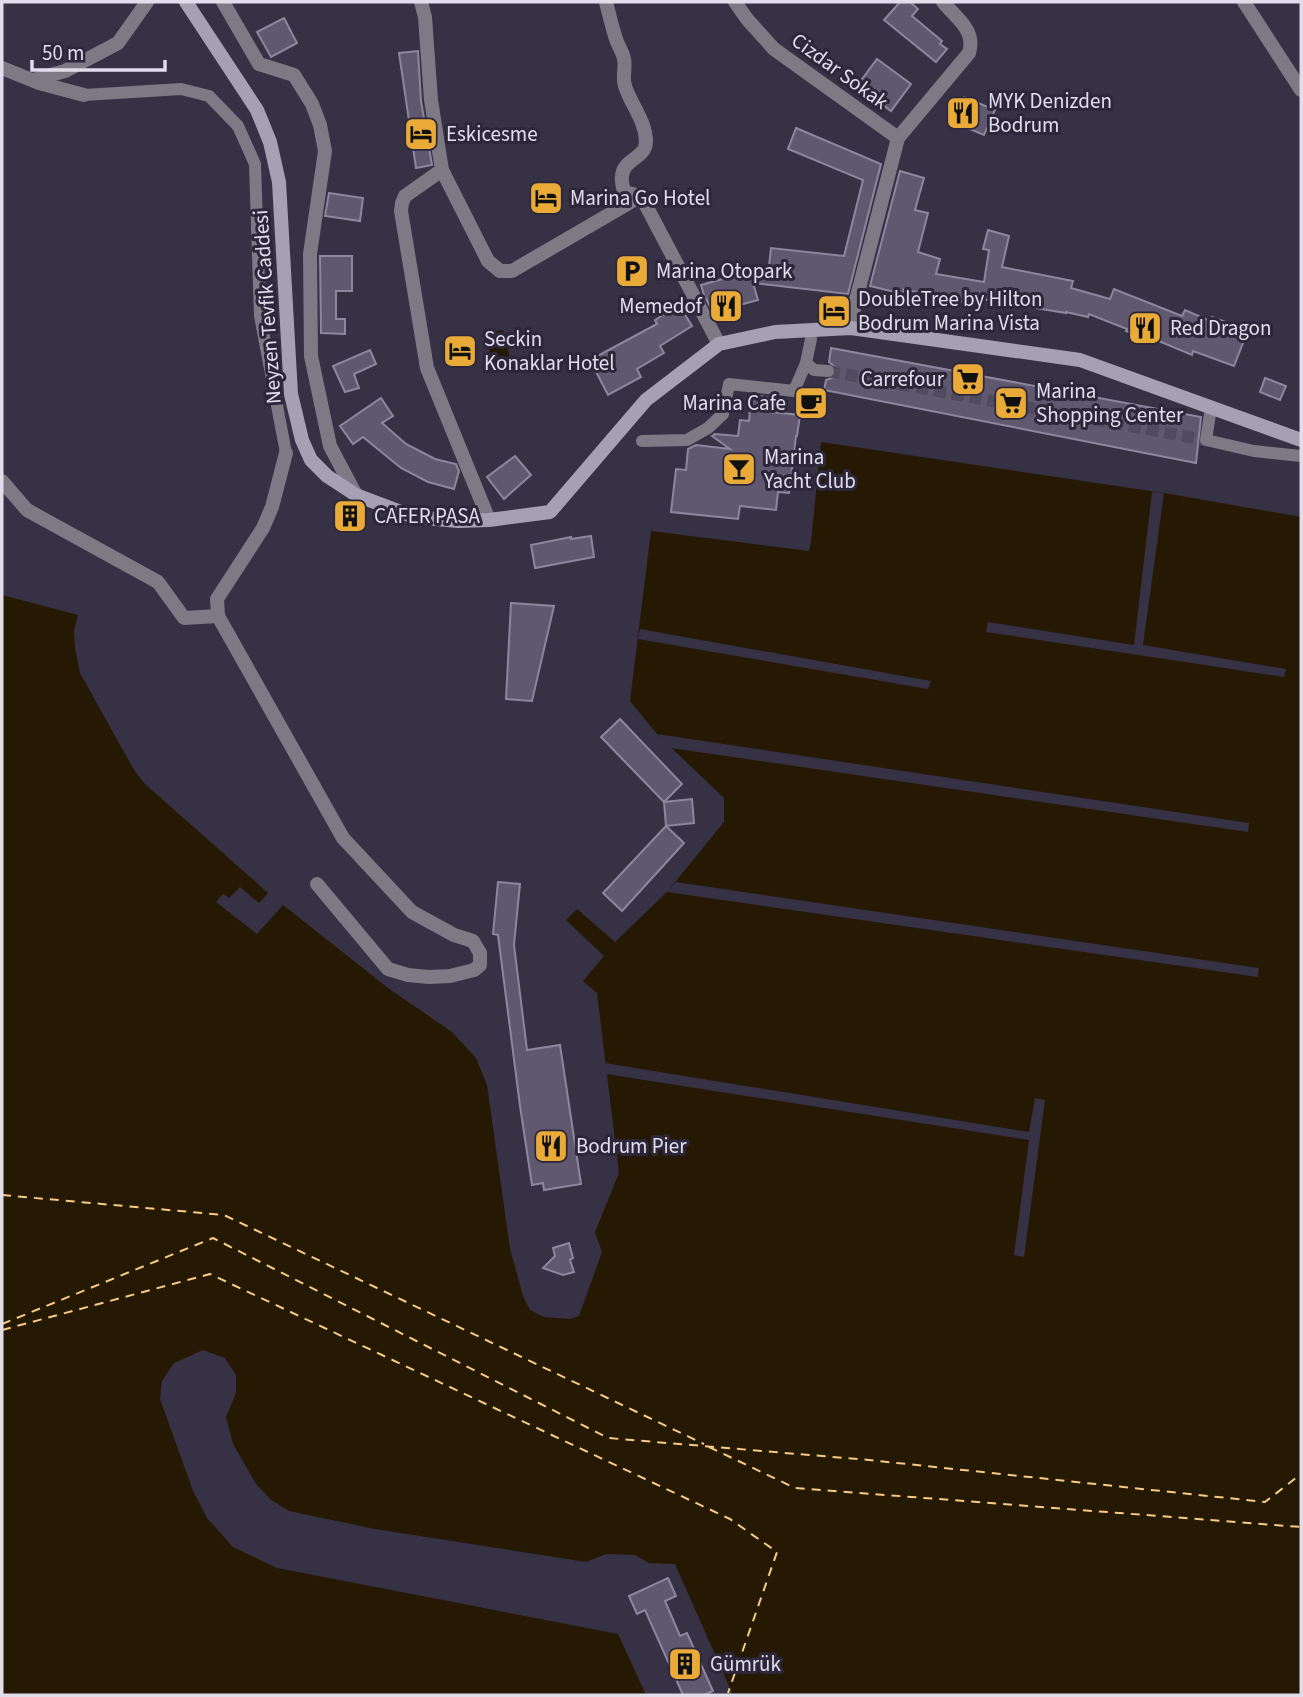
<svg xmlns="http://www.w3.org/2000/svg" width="1303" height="1697" viewBox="0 0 1303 1697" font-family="'Source Sans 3',sans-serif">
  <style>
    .water { fill: #251904 }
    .pier { fill: #373145 }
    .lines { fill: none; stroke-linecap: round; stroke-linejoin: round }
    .ferry { stroke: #f8cb84; stroke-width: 2; stroke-dasharray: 9 7; stroke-linecap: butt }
    .building { fill: #5f586f; stroke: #8d869f; stroke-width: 2 }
    .pedestrian-tunnel { stroke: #504b5e; stroke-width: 12; stroke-dasharray: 12 6; stroke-linecap: butt }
    .pedestrian { stroke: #7d7a85; stroke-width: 12 }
    .minor { stroke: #7d7a85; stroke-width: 14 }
    .secondary { stroke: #a6a1b2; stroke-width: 14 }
    .labels { text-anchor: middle; stroke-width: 6; stroke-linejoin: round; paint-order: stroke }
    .street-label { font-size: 21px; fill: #e1ddeb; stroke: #2d273b }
    .poi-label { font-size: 21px; fill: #e1ddeb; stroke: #2d273b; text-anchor: start }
  </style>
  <rect width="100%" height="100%" fill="#373145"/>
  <g class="water">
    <polygon points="503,330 512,367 505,370 493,367 485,333"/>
    <polygon points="821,442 1164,493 1301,517 1301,1695 733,1695 675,1564 649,1563 635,1555 606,1554 586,1562 375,1529 289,1511 271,1500 256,1484 233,1444 226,1417 236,1393 236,1375 225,1358 203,1350 174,1363 162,1381 160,1399 193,1491 207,1518 233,1547 277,1568 618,1634 646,1695 2,1695 2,595 78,615 74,631 75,648 80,673 134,770 145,784 268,893 259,903 240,887 229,898 223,894 216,902 257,934 283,905 388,988 452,1032 476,1058 487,1085 510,1249 523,1296 530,1310 544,1317 570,1319 579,1316 602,1252 595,1232 619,1173 597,993 583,981 604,956 566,920 577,909 615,942 667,892 724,822 724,798 657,734 630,701 651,531 809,551 811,542"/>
  </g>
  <g class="pier">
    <polygon points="1152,492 1164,493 1143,645 1286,669 1284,677 986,632 988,622 1134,645"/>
    <polygon points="640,629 931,681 928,689 638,639"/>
    <polygon points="657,734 1249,823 1248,832 671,748"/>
    <polygon points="676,882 1259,968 1258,977 667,892"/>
    <polygon points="605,1063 1029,1132 1035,1098 1045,1100 1024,1257 1014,1255 1029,1140 606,1074"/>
  </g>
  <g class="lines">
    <g class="ferry">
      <polyline points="2,1195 224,1215 704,1444"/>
      <polyline points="2,1324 213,1238 608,1438 869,1460 1265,1502 1301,1474"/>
      <polyline points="2,1330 210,1274 730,1519 777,1552 728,1693"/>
      <polyline points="709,1447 795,1488 1301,1527"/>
    </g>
  </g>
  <g class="building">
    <polygon points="900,2 910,2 918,9 912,16 942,41 940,44 947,49 936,62 884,20"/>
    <polygon points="284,18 297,43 271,57 257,32"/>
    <polygon points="418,51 421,101 432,165 416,168 399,53"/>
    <polygon points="877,59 911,84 891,111 857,86"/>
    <polygon points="964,97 995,110 984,135 953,122"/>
    <polygon points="796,128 881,164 848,294 753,283 758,300 713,312 704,295 701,285 769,266 771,248 844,256 863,180 788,149"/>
    <polygon points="900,171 924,178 915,210 928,213 918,252 940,259 936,274 984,282 989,250 983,249 988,230 1009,236 1002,267 1073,281 1071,288 1110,299 1114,289 1182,316 1185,310 1210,321 1212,317 1248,330 1234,366 1193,351 1192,355 1154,339 1152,342 1126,331 1127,329 1089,314 1088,317 1066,312 1066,313 976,298 975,304 927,295 904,289 903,294 870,286"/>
    <polygon points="329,193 363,198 360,221 325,216"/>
    <polygon points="320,256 352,256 352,291 336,291 336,319 345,319 345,334 321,333"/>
    <polygon points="679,305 692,326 660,346 664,353 637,369 641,377 608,395 590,360 657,324 655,320"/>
    <polygon points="831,348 1201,417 1196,463 824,390 826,380 832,378 837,372 835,367 829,362"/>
    <polygon points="370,350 376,364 354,374 359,388 345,392 333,366"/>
    <polygon points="1265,378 1286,386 1280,400 1260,392"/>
    <polygon points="751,395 773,398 771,412 800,415 797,436 796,436 789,493 778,492 776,510 740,506 738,519 671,512 676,469 686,470 688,449 696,445 730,449 712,436 715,434 738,436 740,420 749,421"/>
    <polygon points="381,398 393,416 382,423 406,444 435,459 456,464 459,471 454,489 428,482 401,468 363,437 353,444 340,426"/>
    <polygon points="515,456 531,475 504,499 487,477"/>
    <polygon points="348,501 361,507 363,514 360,523 353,528 349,528 341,525 337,518 339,506"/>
    <polygon points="591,536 594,557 535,568 531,545 571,537 571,539"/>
    <polygon points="511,603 554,606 532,701 506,699"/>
    <polygon points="620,719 682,784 664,802 601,737"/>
    <polygon points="692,799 694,823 666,826 664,802"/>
    <polygon points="666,826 684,843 622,911 603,893"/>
    <polygon points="498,882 520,884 514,945 527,1050 560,1045 581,1184 544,1190 543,1183 532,1185 520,1106 498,935 493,934"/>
    <polygon points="569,1243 573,1258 570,1260 574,1272 563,1275 543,1268 555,1256 553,1248"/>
    <polygon points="668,1578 676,1596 665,1601 680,1636 687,1633 713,1691 704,1695 683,1695 645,1610 637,1614 629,1596"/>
  </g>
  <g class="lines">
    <polyline class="pedestrian-tunnel" points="828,371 1206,440"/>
    <g class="pedestrian">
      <polyline points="84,95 181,89 209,96 238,126 255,164 260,316 286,453"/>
      <polyline points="811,339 806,363 814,370 828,371"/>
      <polyline points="1210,414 1206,440 1254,451 1301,456"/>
      <polyline points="642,441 687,440 708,428 723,414 729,384 794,391 806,363"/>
    </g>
    <g class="minor">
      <polyline points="223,2 259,64 294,75 312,104 320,125 325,151 310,254 311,356 330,446 356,495"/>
      <polyline points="421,2 425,17 431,100 442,170 488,261 500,271 512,271 641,196"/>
      <path d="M606,2C609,14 612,27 616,39C618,46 623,52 624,59C626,68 622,76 625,86C631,105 646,121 646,142C646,158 623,159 622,176C621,181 623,187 624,192L641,196"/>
      <polyline points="735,2 747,19 774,49 898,138"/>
      <polyline points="1244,2 1301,90"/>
      <polyline points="2,68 39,83 84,95"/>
      <polyline points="33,80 65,71 118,43 147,2"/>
      <polyline points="442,170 405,196 402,203 401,211 427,368 489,520"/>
      <polyline points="641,196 719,344"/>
      <path d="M851,328L854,308L898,138L969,53C976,30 957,19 943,2"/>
      <polyline points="286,453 272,507 263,528 217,599 218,616 343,838 412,912 454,935 473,941 480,953 480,965 474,970 450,976 429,977 408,975 388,969 317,884"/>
      <polyline points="2,481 27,510 158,582 184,618 218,616"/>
    </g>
    <polyline class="secondary" points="186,2 257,110 270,142 279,182 291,394 302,440 311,460 327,476 356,495 414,517 458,521 489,520 550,512 646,400 719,344 775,332 851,328 1080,360 1301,440"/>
  </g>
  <defs>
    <g id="restaurant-square" transform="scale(1.75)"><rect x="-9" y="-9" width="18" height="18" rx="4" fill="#eaaa38" stroke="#2d273b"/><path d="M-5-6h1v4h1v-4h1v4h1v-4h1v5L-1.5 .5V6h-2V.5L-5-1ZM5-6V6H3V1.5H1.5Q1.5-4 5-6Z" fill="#111"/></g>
    <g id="hotel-square" transform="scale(1.75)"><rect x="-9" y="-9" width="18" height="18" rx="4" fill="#eaaa38" stroke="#2d273b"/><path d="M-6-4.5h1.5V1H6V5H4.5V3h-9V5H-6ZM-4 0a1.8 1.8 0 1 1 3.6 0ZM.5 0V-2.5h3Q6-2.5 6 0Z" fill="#111"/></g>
    <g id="parking-square" transform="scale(1.75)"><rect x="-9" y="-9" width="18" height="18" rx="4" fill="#eaaa38" stroke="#2d273b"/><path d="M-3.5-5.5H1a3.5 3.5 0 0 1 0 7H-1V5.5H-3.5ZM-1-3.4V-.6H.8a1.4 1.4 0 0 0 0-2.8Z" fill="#111"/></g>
    <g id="supermarket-square" transform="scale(1.75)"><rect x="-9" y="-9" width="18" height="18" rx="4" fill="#eaaa38" stroke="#2d273b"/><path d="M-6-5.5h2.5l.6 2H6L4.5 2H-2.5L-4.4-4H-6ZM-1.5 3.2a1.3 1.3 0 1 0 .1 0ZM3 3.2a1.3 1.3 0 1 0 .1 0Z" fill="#111"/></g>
    <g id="cafe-square" transform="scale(1.75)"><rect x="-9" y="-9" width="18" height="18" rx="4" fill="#eaaa38" stroke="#2d273b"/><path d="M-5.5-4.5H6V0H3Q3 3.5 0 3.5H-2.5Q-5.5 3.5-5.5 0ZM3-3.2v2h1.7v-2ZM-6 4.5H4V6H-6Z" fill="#111"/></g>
    <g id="bar-square" transform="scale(1.75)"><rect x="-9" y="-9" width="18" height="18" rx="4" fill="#eaaa38" stroke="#2d273b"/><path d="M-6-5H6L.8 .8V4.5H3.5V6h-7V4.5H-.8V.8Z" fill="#111"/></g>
    <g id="building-square" transform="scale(1.75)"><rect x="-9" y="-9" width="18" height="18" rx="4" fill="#eaaa38" stroke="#2d273b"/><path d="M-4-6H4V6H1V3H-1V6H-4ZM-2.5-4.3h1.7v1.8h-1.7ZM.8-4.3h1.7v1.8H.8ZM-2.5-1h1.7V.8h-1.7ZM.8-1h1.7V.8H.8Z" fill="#111"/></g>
  </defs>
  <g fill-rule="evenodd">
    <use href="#restaurant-square" x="963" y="113"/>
    <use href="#hotel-square" x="421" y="134"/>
    <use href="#hotel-square" x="546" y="198"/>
    <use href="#parking-square" x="632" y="271"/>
    <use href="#restaurant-square" x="726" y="306"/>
    <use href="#hotel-square" x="834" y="311"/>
    <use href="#restaurant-square" x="1145" y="328"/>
    <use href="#hotel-square" x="460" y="351"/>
    <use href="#supermarket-square" x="968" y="379"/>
    <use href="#cafe-square" x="811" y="403"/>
    <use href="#supermarket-square" x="1011" y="403"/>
    <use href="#bar-square" x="739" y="469"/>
    <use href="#building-square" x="350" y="516"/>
    <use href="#restaurant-square" x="551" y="1146"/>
    <use href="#building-square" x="685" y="1664"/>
  </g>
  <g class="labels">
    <g class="street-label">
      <text transform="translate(840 71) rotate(36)" y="7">Cizdar Sokak</text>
      <text transform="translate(267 307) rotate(-94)" y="7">Neyzen Tevfik Caddesi</text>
    </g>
    <g class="poi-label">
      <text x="988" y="108">MYK Denizden<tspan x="988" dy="24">Bodrum</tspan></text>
      <text x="446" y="141">Eskicesme</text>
      <text x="570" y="205">Marina Go Hotel</text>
      <text x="656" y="278">Marina Otopark</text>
      <text x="858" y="306">DoubleTree by Hilton<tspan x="858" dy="24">Bodrum Marina Vista</tspan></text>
      <text x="702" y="313" text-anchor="end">Memedof</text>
      <text x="1170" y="335">Red Dragon</text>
      <text x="484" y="346">Seckin<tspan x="484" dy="24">Konaklar Hotel</tspan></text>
      <text x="944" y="386" text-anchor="end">Carrefour</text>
      <text x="1036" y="398">Marina<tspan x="1036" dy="24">Shopping Center</tspan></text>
      <text x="786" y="410" text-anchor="end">Marina Cafe</text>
      <text x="764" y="464">Marina<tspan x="764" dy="24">Yacht Club</tspan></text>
      <text x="374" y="523">CAFER PASA</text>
      <text x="576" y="1153">Bodrum Pier</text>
      <text x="710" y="1671">Gümrük</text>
    </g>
  </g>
  <rect width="1303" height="1697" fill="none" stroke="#e1ddeb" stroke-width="7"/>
  <path d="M32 60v10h133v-10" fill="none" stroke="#e1ddeb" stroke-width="3.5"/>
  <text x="42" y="60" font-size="21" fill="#e1ddeb" stroke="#2d273b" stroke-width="5" paint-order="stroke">50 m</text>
</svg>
